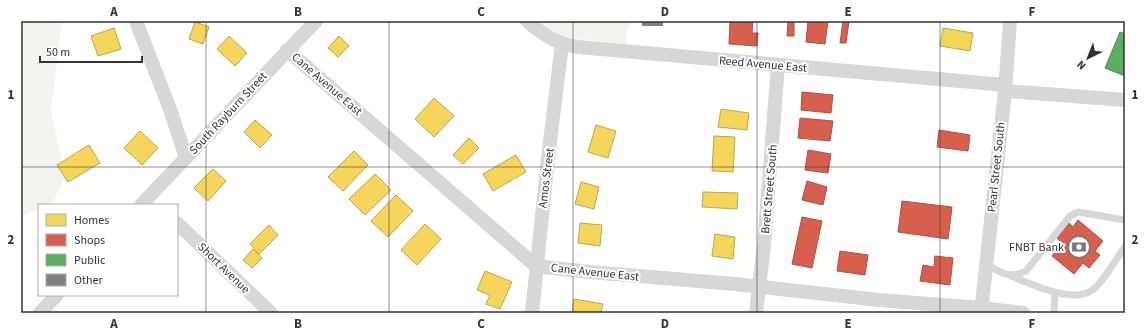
<svg xmlns="http://www.w3.org/2000/svg" width="1146" height="334" viewBox="0 0 1146 334" font-family="'Source Sans 3',sans-serif">
  <style>
    .green { fill: #f1f5ed }
    .homes { fill: #f6d55c; stroke: #bca450 }
    .shops { fill: #d6604d; stroke: #a55245 }
    .public { fill: #5aae61; stroke: #4e8953 }
    .building { fill: #818181 }
    .lines { fill: none; stroke-linecap: round; stroke-linejoin: round }
    .lane { stroke: #d7d7d7; stroke-width: 7 }
    .street { stroke: #d7d7d7; stroke-width: 14 }
    .grid { fill: none; stroke: #333; stroke-width: 1; stroke-opacity: 0.55 }
    .labels { text-anchor: middle; stroke-width: 4; stroke-linejoin: round; paint-order: stroke }
    .street-label { font-size: 12px; fill: #333; stroke: #fff }
    .poi-label { font-size: 12px; fill: #333; stroke: #fff; text-anchor: end }
    .neatline { fill: none; stroke: #333; stroke-width: 1.5 }
    .grid-label { font-size: 13px; text-anchor: middle; font-weight: bold; fill: #333 }
  </style>
  <rect width="100%" height="100%" fill="#fff"/>
  <g class="green">
    <polygon points="21,21 62,21 51,111 65,177 53,202 47,205 39,205 39,209 23,216 21,216"/>
    <path d="M540,21H632L626,33L627,44L570,38V37C558,37 549,28 540,21Z"/>
  </g>
  <g class="homes">
    <polygon points="195,22 209,27 203,44 189,39"/>
    <polygon points="114,28 121,49 98,56 91,36"/>
    <polygon points="943,28 973,33 970,51 940,46"/>
    <polygon points="229,36 247,53 235,66 217,49"/>
    <polygon points="339,36 349,46 338,57 328,48"/>
    <polygon points="434,98 454,116 434,137 415,119"/>
    <polygon points="721,109 749,113 747,130 718,127"/>
    <polygon points="255,120 272,135 260,148 244,132"/>
    <polygon points="596,125 616,131 608,158 588,152"/>
    <polygon points="140,131 158,148 142,165 124,148"/>
    <polygon points="714,136 735,137 733,172 712,171"/>
    <polygon points="469,138 479,148 463,164 453,155"/>
    <polygon points="89,145 100,163 68,182 57,165"/>
    <polygon points="354,151 368,165 343,191 328,177"/>
    <polygon points="516,155 526,172 493,191 483,174"/>
    <polygon points="213,169 226,181 208,201 194,188"/>
    <polygon points="375,174 391,190 365,215 349,199"/>
    <polygon points="581,182 599,187 594,209 575,204"/>
    <polygon points="703,192 738,193 737,209 702,207"/>
    <polygon points="396,195 413,211 388,237 371,221"/>
    <polygon points="580,223 602,225 600,246 578,243"/>
    <polygon points="425,224 441,239 417,265 401,250"/>
    <polygon points="269,225 278,235 259,254 250,244"/>
    <polygon points="715,234 735,237 733,259 712,256"/>
    <polygon points="253,249 262,258 252,268 243,260"/>
    <polygon points="485,271 512,282 500,309 486,304 490,295 477,290"/>
    <polygon points="574,299 603,304 601,313 572,313"/>
  </g>
  <g class="shops">
    <polygon points="730,21 753,21 752,33 758,33 757,46 729,44"/>
    <polygon points="788,21 794,21 794,36 787,36"/>
    <polygon points="808,21 828,21 825,44 806,42"/>
    <polygon points="843,21 849,21 846,43 840,43"/>
    <polygon points="802,92 833,95 831,113 801,110"/>
    <polygon points="800,118 833,121 830,141 798,138"/>
    <polygon points="939,130 970,135 968,151 937,147"/>
    <polygon points="808,150 831,154 828,173 805,170"/>
    <polygon points="807,181 827,187 823,205 802,200"/>
    <polygon points="902,201 952,207 948,239 898,232"/>
    <polygon points="802,217 822,221 812,268 792,264"/>
    <polygon points="1078,220 1103,241 1095,251 1100,255 1089,268 1083,263 1074,274 1052,256 1062,244 1057,238 1069,223 1073,227"/>
    <polygon points="840,251 868,255 865,275 837,271"/>
    <polygon points="935,256 953,258 950,285 920,281 923,265 934,267"/>
  </g>
  <polygon class="public" points="1120,32 1125,34 1125,76 1105,68"/>
  <rect class="building" x="642" y="21" width="21" height="5"/>
  <g class="lines">
    <g class="lane">
      <path d="M986,263C999,273 1011,279 1026,271L1070,216L1078,212L1125,220"/>
      <path d="M1011,276C1032,284 1077,307 1096,287C1107,276 1115,260 1125,247"/>
      <polyline points="1054,313 1055,293"/>
    </g>
    <g class="street">
      <polyline points="136,21 171,112 186,158"/>
      <path d="M527,21C546,36 554,43 578,47L1005,85"/>
      <polyline points="287,50 536,266 590,272 735,284 879,300 981,308 1023,313"/>
      <polyline points="1005,91 1125,100"/>
      <polyline points="141,205 316,21"/>
      <polyline points="177,223 271,313"/>
      <polyline points="40,313 57,295"/>
      <polyline points="532,313 548,158 562,44"/>
      <polyline points="756,313 764,245 778,65"/>
      <polyline points="981,313 1005,91 1010,21"/>
    </g>
  </g>
  <path class="grid" d="M206,21V313M389,21V313M573,21V313M757,21V313M940,21V313M21,167H1125"/>
  <defs>
    <g id="bank-ring" transform="scale(1.15)"><circle r="9.5" fill="#fff" stroke="#7a7a7a" stroke-width="1.5"/><path d="M-6-4H6V4H-6ZM0-2.3a2.3 2.3 0 1 0 0 4.6a2.3 2.3 0 1 0 0-4.6Z" fill="#7a7a7a"/></g>
  </defs>
  <g fill-rule="evenodd">
    <use href="#bank-ring" x="1079" y="247"/>
  </g>
  <g class="labels">
    <g class="street-label">
      <text transform="translate(763 64) rotate(5)" y="4">Reed Avenue East</text>
      <text transform="translate(327 84) rotate(41)" y="4">Cane Avenue East</text>
      <text transform="translate(228 113) rotate(-47)" y="4">South Rayburn Street</text>
      <text transform="translate(996 167) rotate(-84)" y="4">Pearl Street South</text>
      <text transform="translate(546 178) rotate(-83)" y="4">Amos Street</text>
      <text transform="translate(769 189) rotate(-85)" y="4">Brett Street South</text>
      <text transform="translate(224 268) rotate(44)" y="4">Short Avenue</text>
      <text transform="translate(595 272) rotate(6)" y="4">Cane Avenue East</text>
    </g>
    <g class="poi-label">
      <text x="1064" y="251">FNBT Bank</text>
    </g>
  </g>
  <rect width="1146" height="334" fill="none" stroke="#ffffff" stroke-width="44"/>
  <rect x="38" y="204" width="140" height="92" fill="#ffffff" stroke="#adadad"/>
  <rect x="46" y="214" width="20" height="12" fill="#f6d55c" stroke="#adadad"/>
  <text x="74" y="224" font-size="12" fill="#333333">Homes</text>
  <rect x="46" y="234" width="20" height="12" fill="#d6604d" stroke="#adadad"/>
  <text x="74" y="244" font-size="12" fill="#333333">Shops</text>
  <rect x="46" y="254" width="20" height="12" fill="#5aae61" stroke="#adadad"/>
  <text x="74" y="264" font-size="12" fill="#333333">Public</text>
  <rect x="46" y="274" width="20" height="12" fill="#818181" stroke="#adadad"/>
  <text x="74" y="284" font-size="12" fill="#333333">Other</text>
  <g transform="translate(1088 58) rotate(223)" stroke="#ffffff" stroke-width="3" paint-order="stroke">
  <path d="M0-3L7 15L0 10L-7 15Z" fill="#333333"/>
  <text y="-6" font-size="11" font-weight="bold" text-anchor="middle" fill="#333333">N</text>
  </g>
  <path d="M40 56v6h102v-6" fill="none" stroke="#333333" stroke-width="2"/>
  <text x="46" y="56" font-size="12" fill="#333333" stroke="#ffffff" stroke-width="3" paint-order="stroke">50 m</text>
  <rect x="22" y="22" width="1102" height="290" class="neatline"/>
  <g class="grid-label">
    <text x="114" y="16">A</text>
    <text x="298" y="16">B</text>
    <text x="481" y="16">C</text>
    <text x="665" y="16">D</text>
    <text x="848" y="16">E</text>
    <text x="1032" y="16">F</text>
    <text x="11" y="99">1</text>
    <text x="1135" y="99">1</text>
    <text x="11" y="244">2</text>
    <text x="1135" y="244">2</text>
    <text x="114" y="328">A</text>
    <text x="298" y="328">B</text>
    <text x="481" y="328">C</text>
    <text x="665" y="328">D</text>
    <text x="848" y="328">E</text>
    <text x="1032" y="328">F</text>
  </g>
</svg>
